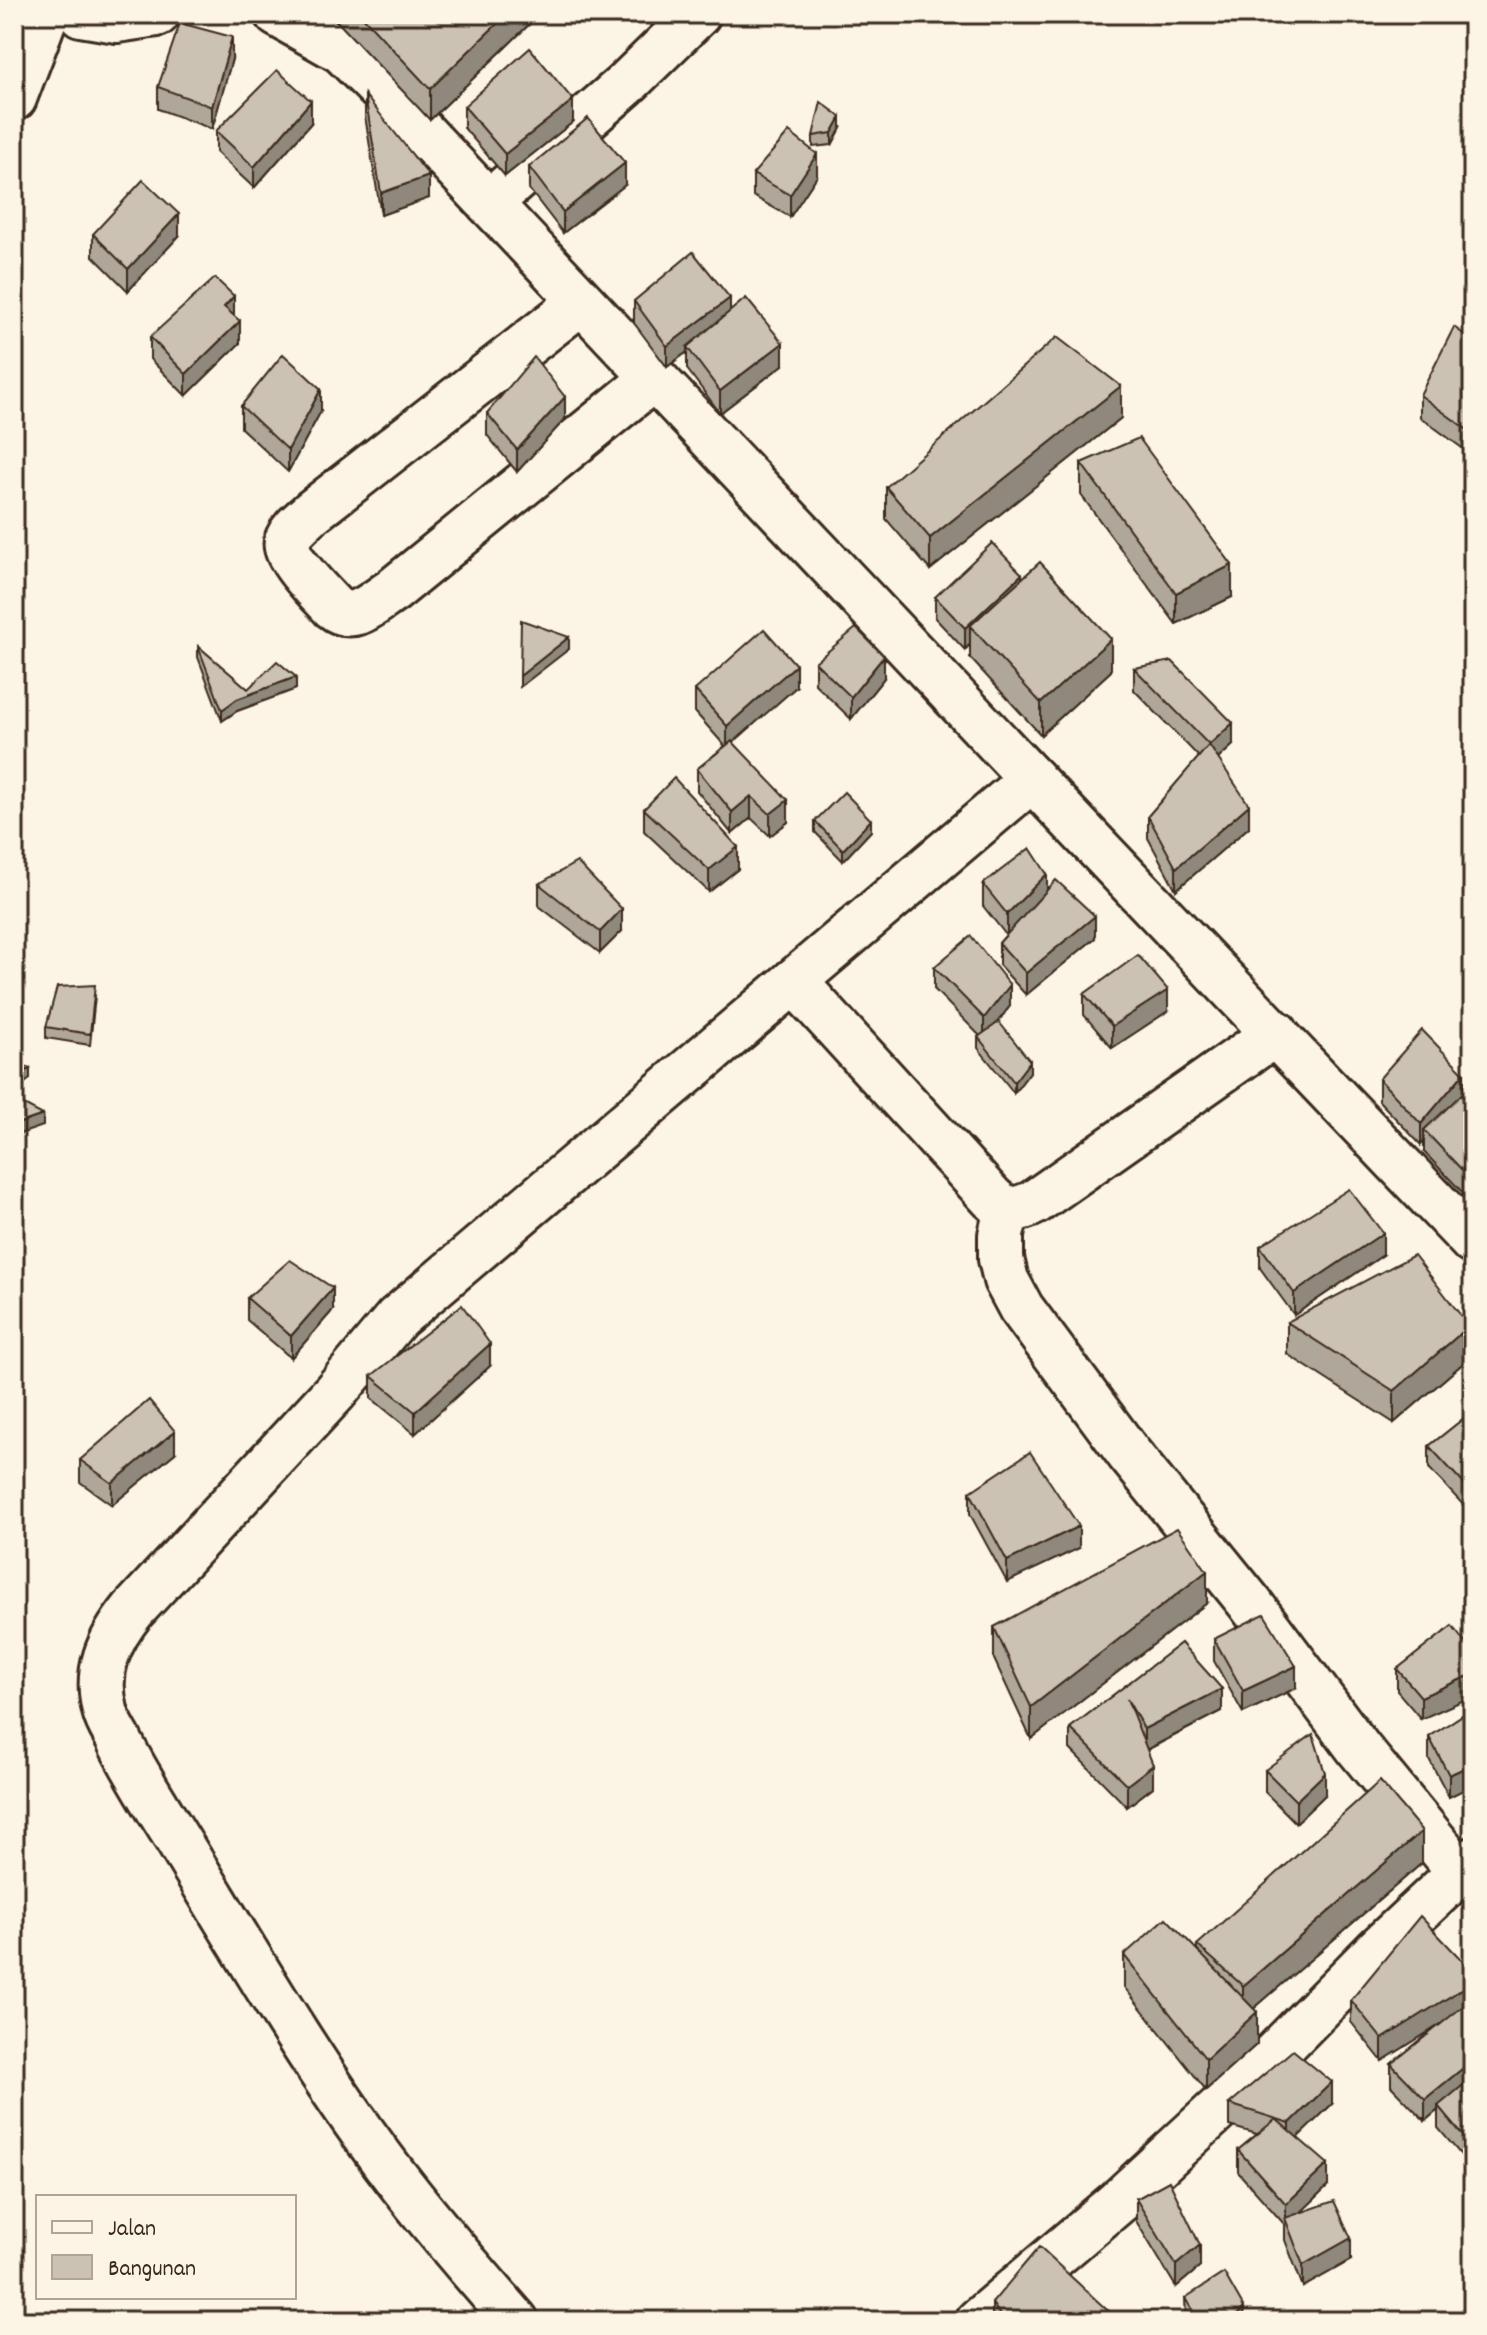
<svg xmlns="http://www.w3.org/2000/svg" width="1487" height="2335" viewBox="0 0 1487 2335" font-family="Dekko,sans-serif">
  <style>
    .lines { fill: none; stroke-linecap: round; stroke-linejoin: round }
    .minor-casing { stroke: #3b2a1e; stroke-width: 50 }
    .minor { stroke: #fcf5e5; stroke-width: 44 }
    .wall { fill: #afa79a; stroke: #3b2a1e; stroke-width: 2 }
    .shaded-wall { fill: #8f887d; stroke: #3b2a1e; stroke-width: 2 }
    .building { fill: #ccc2b3; stroke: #3b2a1e; stroke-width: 2 }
  </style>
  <rect width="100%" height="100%" fill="#fcf5e5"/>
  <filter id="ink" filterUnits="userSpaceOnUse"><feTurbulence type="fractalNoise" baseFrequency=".0125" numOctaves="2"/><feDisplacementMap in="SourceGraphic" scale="16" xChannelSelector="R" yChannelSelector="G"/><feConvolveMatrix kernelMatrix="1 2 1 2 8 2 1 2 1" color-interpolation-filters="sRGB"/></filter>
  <g filter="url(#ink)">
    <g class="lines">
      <g class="minor-casing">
        <g id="minor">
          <polyline points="81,14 117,20 157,14"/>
          <polyline points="277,14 342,51 410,119 1032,779 1473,1242"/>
          <polyline points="14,98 46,14"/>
          <polyline points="489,203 625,85 698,14"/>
          <path d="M581,302L312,512C304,520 291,529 287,541C282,556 322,595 333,607C354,624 373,603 392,591L654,378"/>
          <path d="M794,981L992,1198C1007,1212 1018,1211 1035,1202L1276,1033"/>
          <polyline points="1007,1209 1001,1235 1001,1259 1006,1280 1021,1308 1129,1454 1249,1602 1359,1749 1460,1872"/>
          <path d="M516,2321C471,2270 426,2218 385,2163C311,2064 249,1957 185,1852C162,1814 137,1777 118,1738C113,1729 107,1720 105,1710C95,1671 108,1641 133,1610L335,1392L397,1318L1032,779"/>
          <polyline points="978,2321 1118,2202 1239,2090 1377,1950 1473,1860"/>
        </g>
      </g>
      <use href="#minor" class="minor"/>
    </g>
    <g class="wall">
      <polygon points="334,14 540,14 430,120 334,18"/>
      <polygon points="232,59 212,129 158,109 158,87"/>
      <polygon points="365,95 429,198 381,215 365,116"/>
      <polygon points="464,106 573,122 505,176 464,128"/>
      <polygon points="311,123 254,188 216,152 216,131"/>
      <polygon points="841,128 832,145 813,147 813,136"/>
      <polygon points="529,167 625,185 563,233 529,189"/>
      <polygon points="753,174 817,176 790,217 753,196"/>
      <polygon points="93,234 179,236 128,291 93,256"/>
      <polygon points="634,301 730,312 783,365 720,413 687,369 687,352 667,367 634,323"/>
      <polygon points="234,316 240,343 186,396 150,359 150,337"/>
      <polygon points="1473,341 1473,456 1420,417 1420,395"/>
      <polygon points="241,406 321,411 288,472 241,428"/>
      <polygon points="487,413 565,419 517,472 487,435"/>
      <polygon points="1121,418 930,570 886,519 886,487"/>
      <polygon points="1081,463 1232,597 1176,624 1081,495"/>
      <polygon points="1022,579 1111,671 1041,735 970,658 970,644 965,650 935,618 935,597"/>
      <polygon points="198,646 248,689 296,689 237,711 222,721 198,657"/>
      <polygon points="815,662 884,678 851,719 815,684"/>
      <polygon points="1134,668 1233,745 1218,759 1249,827 1176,890 1148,838 1148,816 1199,757 1134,690"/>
      <polygon points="796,687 733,742 788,822 770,836 751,818 732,834 697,791 697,769 725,746 695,712 695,690"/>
      <polygon points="644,809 738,869 709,892 644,831"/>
      <polygon points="815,821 871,831 843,861 815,832"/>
      <polygon points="539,884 622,931 600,953 539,906"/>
      <polygon points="983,884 1047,891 1095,938 1026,995 999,965 999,943 1006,935 983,906"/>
      <polygon points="934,967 1010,1006 996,1025 1030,1072 1014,1093 978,1048 978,1037 980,1036 934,989"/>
      <polygon points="1084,994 1168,1011 1112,1048 1084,1015"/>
      <polygon points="95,996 90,1045 46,1038 46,1027"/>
      <polygon points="1379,1079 1464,1092 1473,1099 1473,1185 1464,1194 1424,1152 1424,1141 1421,1145 1379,1101"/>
      <polygon points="1260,1246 1383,1255 1294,1315 1260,1268"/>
      <polygon points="247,1298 333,1310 291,1358 247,1320"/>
      <polygon points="1287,1322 1469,1358 1394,1423 1287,1354"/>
      <polygon points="490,1366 415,1434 371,1398 371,1376"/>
      <polygon points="1473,1411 1466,1508 1429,1468 1429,1446"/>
      <polygon points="175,1453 112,1505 80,1482 80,1460"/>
      <polygon points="970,1492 1079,1548 1007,1582 970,1514"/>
      <polygon points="1207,1603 1031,1739 994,1659 994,1627"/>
      <polygon points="1214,1639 1296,1688 1243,1713 1214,1661"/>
      <polygon points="1181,1643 1222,1711 1147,1750 1153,1787 1127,1807 1070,1749 1070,1728"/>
      <polygon points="1473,1653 1421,1719 1397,1691 1397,1669"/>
      <polygon points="1473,1708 1473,1785 1449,1797 1429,1759 1429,1737"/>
      <polygon points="1265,1770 1325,1795 1296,1823 1265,1792"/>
      <polygon points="1422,1863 1253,2009 1257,2044 1206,2090 1124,1987 1124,1955 1197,1950 1197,1945"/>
      <polygon points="1473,1972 1473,2166 1472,2168 1438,2128 1438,2110 1425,2121 1391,2086 1391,2064 1439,2025 1382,2061 1351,2022 1351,2000"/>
      <polygon points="1229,2104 1332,2104 1297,2138 1328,2186 1300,2213 1351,2260 1303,2287 1285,2240 1285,2225 1238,2172 1238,2150 1257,2134 1229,2126"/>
      <polygon points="1136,2199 1200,2267 1176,2287 1136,2221"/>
      <polygon points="1185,2298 1244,2321 1186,2321"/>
      <polygon points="992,2303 1119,2321 992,2321"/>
    </g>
    <g class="shaded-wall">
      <polygon points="507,14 540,14 430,120 430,89"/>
      <polygon points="232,37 232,59 212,129 212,107"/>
      <polygon points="573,100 573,122 505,176 505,154"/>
      <polygon points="311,101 311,123 254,188 254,167"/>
      <polygon points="841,117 841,128 832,145 832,133"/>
      <polygon points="817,154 817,176 790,217 790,195"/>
      <polygon points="625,163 625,185 563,233 563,212"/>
      <polygon points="429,176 429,198 381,215 381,193"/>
      <polygon points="179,214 179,236 128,291 128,269"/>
      <polygon points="234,296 234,318 224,307"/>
      <polygon points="730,298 730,319 687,347 687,352 667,367 667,346"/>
      <polygon points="240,321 240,343 186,396 186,374"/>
      <polygon points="783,343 783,365 720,413 720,391"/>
      <polygon points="1121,386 1121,418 930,570 930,538"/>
      <polygon points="321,389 321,411 288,472 288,450"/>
      <polygon points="565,397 565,419 517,472 517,450"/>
      <polygon points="1232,565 1232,597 1176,624 1176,593"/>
      <polygon points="1022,574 1022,595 970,626 970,644 965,650 965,628"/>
      <polygon points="569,637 569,649 520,687 520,676"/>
      <polygon points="1111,639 1111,671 1041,735 1041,703"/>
      <polygon points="884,656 884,678 851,719 851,697"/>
      <polygon points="796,665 796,687 727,748 727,726"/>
      <polygon points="296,677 296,689 237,711 222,721 222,710 237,699"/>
      <polygon points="1233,723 1233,745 1209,767 1209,745"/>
      <polygon points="751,796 751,818 732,834 732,812"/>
      <polygon points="788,800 788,822 770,836 770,814"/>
      <polygon points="1249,805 1249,827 1176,890 1176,868"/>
      <polygon points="871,820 871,831 843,861 843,850"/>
      <polygon points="17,821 17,843 14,845 14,823"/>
      <polygon points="738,847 738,869 709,892 709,870"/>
      <polygon points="1047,874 1047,896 1007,936 1007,914"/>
      <polygon points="622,909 622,931 600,953 600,932"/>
      <polygon points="1095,916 1095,938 1026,995 1026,973"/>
      <polygon points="1010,985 1010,1006 984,1039 984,1018"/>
      <polygon points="1168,990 1168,1011 1112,1048 1112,1026"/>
      <polygon points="1030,1061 1030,1072 1014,1093 1014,1082"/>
      <polygon points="30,1068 30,1079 14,1091 14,1080"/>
      <polygon points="1464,1073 1464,1095 1424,1130 1424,1141 1421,1145 1421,1124"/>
      <polygon points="43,1115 43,1126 14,1136 14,1125"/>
      <polygon points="1473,1164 1473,1185 1464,1194 1464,1172"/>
      <polygon points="1383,1233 1383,1255 1294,1315 1294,1293"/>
      <polygon points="333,1288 333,1310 291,1358 291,1336"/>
      <polygon points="1469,1326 1469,1358 1394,1423 1394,1391"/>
      <polygon points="490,1344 490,1366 415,1434 415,1412"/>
      <polygon points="175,1431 175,1453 112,1505 112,1483"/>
      <polygon points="1473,1480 1473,1502 1466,1508 1466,1486"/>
      <polygon points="1079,1526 1079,1548 1007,1582 1007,1561"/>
      <polygon points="1207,1571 1207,1603 1031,1739 1031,1707"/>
      <polygon points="1296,1666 1296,1688 1243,1713 1243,1691"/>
      <polygon points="1473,1674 1473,1696 1421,1719 1421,1697"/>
      <polygon points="1222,1689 1222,1711 1144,1751 1144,1729"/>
      <polygon points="1473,1764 1473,1785 1449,1797 1449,1775"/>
      <polygon points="1153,1765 1153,1787 1127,1807 1127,1785"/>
      <polygon points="1325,1773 1325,1795 1296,1823 1296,1801"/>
      <polygon points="1422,1831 1422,1863 1243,2018 1243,1986"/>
      <polygon points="1473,1982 1473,2004 1382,2061 1382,2039"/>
      <polygon points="1257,2012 1257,2044 1206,2090 1206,2059"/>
      <polygon points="1473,2060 1473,2082 1438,2106 1438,2110 1425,2121 1425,2099"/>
      <polygon points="1332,2082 1332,2104 1290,2145 1290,2123"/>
      <polygon points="1473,2145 1473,2166 1472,2168 1472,2146"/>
      <polygon points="1328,2164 1328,2186 1288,2225 1286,2222 1286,2204"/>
      <polygon points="1351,2238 1351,2260 1303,2287 1303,2265"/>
      <polygon points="1200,2245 1200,2267 1176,2287 1176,2265"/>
      <polygon points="1244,2308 1244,2321 1231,2321"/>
    </g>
    <g class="building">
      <polygon points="360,14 507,14 430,89"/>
      <polygon points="180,23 232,37 212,107 158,87"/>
      <polygon points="530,48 573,100 505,154 464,106"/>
      <polygon points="277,70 311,101 254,167 216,131"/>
      <polygon points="365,95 429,176 381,193"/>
      <polygon points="821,102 841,117 832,133 813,136"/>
      <polygon points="588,118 625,163 563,212 529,167"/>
      <polygon points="789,132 817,154 790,195 753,174"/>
      <polygon points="143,180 179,214 128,269 93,234"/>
      <polygon points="693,252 730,298 667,346 634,301"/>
      <polygon points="215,278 234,296 224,307 240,321 186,374 150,337"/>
      <polygon points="746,298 783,343 720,391 687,347"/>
      <polygon points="1454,327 1473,341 1473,434 1420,395"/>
      <polygon points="1057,337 1121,386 930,538 886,487"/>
      <polygon points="283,354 321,389 288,450 241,406"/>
      <polygon points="534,357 565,397 517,450 487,413"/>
      <polygon points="1139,438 1232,565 1176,593 1081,463"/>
      <polygon points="992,543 1022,574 965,628 935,597"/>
      <polygon points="1040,562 1111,639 1041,703 970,626"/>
      <polygon points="521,620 569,637 520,676"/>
      <polygon points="856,628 884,656 851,697 815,662"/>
      <polygon points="764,629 796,665 727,726 695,690"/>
      <polygon points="198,646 248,689 277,661 296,677 237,699 222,710"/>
      <polygon points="1172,661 1233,723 1209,745 1249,805 1176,868 1148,816 1209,745 1134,668"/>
      <polygon points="732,741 788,800 770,814 751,796 732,812 697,769"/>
      <polygon points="674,778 738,847 709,870 644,809"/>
      <polygon points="844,792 871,820 843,850 815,821"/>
      <polygon points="1030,848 1047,874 1007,914 983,884"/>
      <polygon points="577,862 622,909 600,932 539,884"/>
      <polygon points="1056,880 1095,916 1026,973 999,943"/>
      <polygon points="971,936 1010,985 984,1018 934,967"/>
      <polygon points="1138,955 1168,990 1112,1026 1084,994"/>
      <polygon points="95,985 90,1034 46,1027 57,987"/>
      <polygon points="999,1022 1030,1061 1014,1082 978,1037"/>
      <polygon points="1422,1030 1464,1073 1421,1124 1379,1079"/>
      <polygon points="14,1062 30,1068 14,1080"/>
      <polygon points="1465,1091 1473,1099 1473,1164 1464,1172 1424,1130"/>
      <polygon points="22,1104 43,1115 14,1125 14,1106"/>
      <polygon points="1349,1189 1383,1233 1294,1293 1260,1246"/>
      <polygon points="1414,1255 1469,1326 1394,1391 1287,1322"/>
      <polygon points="290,1260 333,1288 291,1336 247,1298"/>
      <polygon points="462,1305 490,1344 415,1412 371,1376"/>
      <polygon points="149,1400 175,1431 112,1483 80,1460"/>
      <polygon points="1473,1411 1473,1480 1466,1486 1429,1446"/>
      <polygon points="1030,1452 1079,1526 1007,1561 970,1492"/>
      <polygon points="1177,1528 1207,1571 1031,1707 994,1627"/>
      <polygon points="1264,1614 1296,1666 1243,1691 1214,1639"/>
      <polygon points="1452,1626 1473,1653 1473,1674 1421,1697 1397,1669"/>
      <polygon points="1181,1643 1222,1689 1144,1729 1127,1699 1153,1765 1127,1785 1070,1728"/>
      <polygon points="1473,1708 1473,1764 1449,1775 1429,1737"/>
      <polygon points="1313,1734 1325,1773 1296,1801 1265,1770"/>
      <polygon points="1380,1781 1422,1831 1243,1986 1197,1945"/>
      <polygon points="1420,1916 1473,1972 1473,1982 1382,2039 1351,2000"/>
      <polygon points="1166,1918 1257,2012 1206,2059 1124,1955"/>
      <polygon points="1472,1999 1473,2060 1425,2099 1391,2064"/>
      <polygon points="1293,2050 1332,2082 1290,2123 1229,2104"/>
      <polygon points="1473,2077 1473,2145 1472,2146 1438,2106"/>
      <polygon points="1276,2119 1328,2164 1286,2204 1238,2150"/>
      <polygon points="1169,2181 1200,2245 1176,2265 1136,2199"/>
      <polygon points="1334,2201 1351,2238 1303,2265 1285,2218"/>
      <polygon points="1039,2247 1119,2321 1004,2321 992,2303"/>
      <polygon points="1224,2273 1244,2308 1231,2321 1199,2321 1185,2298"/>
    </g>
  </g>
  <rect width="1487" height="2335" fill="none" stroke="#fcf5e5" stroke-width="48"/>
  <rect x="24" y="24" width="1439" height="2287" fill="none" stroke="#3b2a1e" stroke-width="3" filter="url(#ink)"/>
  <rect x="36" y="2195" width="260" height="104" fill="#fcf5e5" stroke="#afa495" stroke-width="2"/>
  <rect x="52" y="2221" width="40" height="12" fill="#fcf5e5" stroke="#afa495" stroke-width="2"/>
  <text x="108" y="2235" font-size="24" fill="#3b2a1e">Jalan</text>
  <rect x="52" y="2255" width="40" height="24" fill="#ccc2b3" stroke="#afa495" stroke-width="2"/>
  <text x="108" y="2275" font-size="24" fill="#3b2a1e">Bangunan</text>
</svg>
